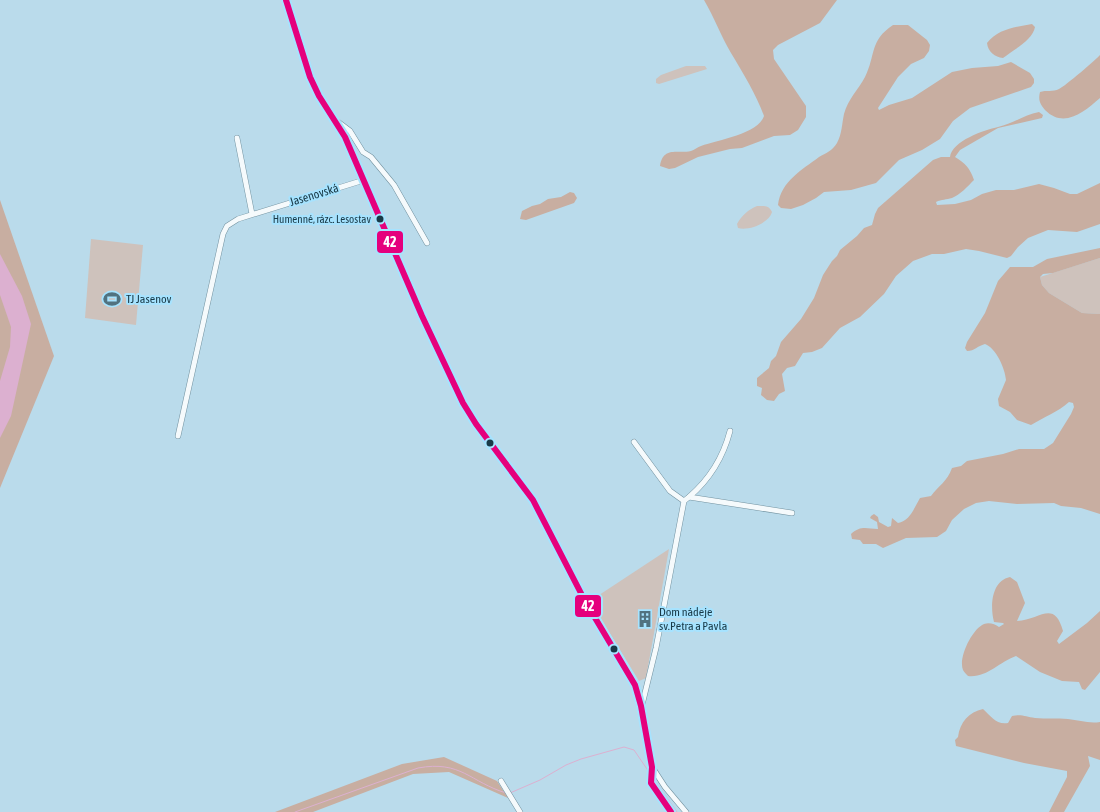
<svg xmlns="http://www.w3.org/2000/svg" width="1100" height="812" viewBox="0 0 1100 812" font-family="'Asap Condensed',sans-serif">
  <style>
    .green { fill: #cec2bc }
    .forest { fill: #c8aea1 }
    .water { fill: #dcb0d0 }
    .lines { fill: none; stroke-linecap: round; stroke-linejoin: round }
    .stream { stroke: #dcb0d0; stroke-width: 1 }
    .minor-casing { stroke: #7292a0; stroke-width: 6 }
    .minor { stroke: #f5fafc; stroke-width: 5 }
    .bus-1-casing { stroke: #a6e3ff; stroke-width: 10 }
    .bus-1 { stroke: #e5007d; stroke-width: 6 }
    .bus-dot { fill: #183947; stroke: #a6e3ff; stroke-width: 2 }
    .labels { text-anchor: middle; stroke-width: 4; stroke-linejoin: round; paint-order: stroke }
    .bus-label { font-size: 11px; fill: #183947; stroke: #a6e3ff; text-anchor: end }
    .street-label { font-size: 12px; fill: #183947; stroke: #a6e3ff }
    .poi-label { font-size: 12px; fill: #183947; stroke: #a6e3ff; text-anchor: start }
    .line-badge { stroke: #a6e3ff; stroke-width: 2 }
    .badge-label { font-size: 14px; text-anchor: middle; font-weight: bold; fill: #fff }
  </style>
  <rect width="100%" height="100%" fill="#badbeb"/>
  <g class="green">
    <polygon points="686,66 705,66 707,69 659,84 656,83 656,79 661,75"/>
    <path d="M757,206C764,206 769,205 772,212C769,223 749,231 738,228L737,224C742,215 748,210 757,206Z"/>
    <polygon points="91,239 143,245 136,325 85,318"/>
    <polygon points="1100,258 1100,314 1082,313 1049,293 1042,285 1040,277"/>
    <polygon points="669,549 646,678 639,681 590,601"/>
  </g>
  <g class="forest">
    <path d="M704,0H837L820,23L778,45L773,50L774,59L806,106V117L798,130L790,135L774,136L742,148L730,149L698,157L675,168L669,169L660,166C663,146 678,154 691,151C694,150 698,147 701,146C718,140 758,134 764,116C756,94 743,73 731,53C721,36 714,17 704,0Z"/>
    <path d="M1032,24L1035,27C1033,40 1013,50 1003,58C995,57 988,52 987,43C998,29 1015,27 1032,24Z"/>
    <path d="M893,25H908L927,40L930,45L929,51L924,58L911,64L898,77L878,108L879,110L889,105L912,98L952,72L972,68L998,66L1011,62L1030,73L1034,79V83L1031,87L970,108L953,121L940,139L922,150L899,160L876,183L851,190L824,192L816,198L803,205L791,209L781,208L778,205C781,181 802,170 819,157C826,153 832,151 837,143C842,134 842,123 844,114C848,99 858,90 865,77C876,55 869,41 893,25Z"/>
    <path d="M1100,55V98C1084,112 1064,129 1045,110C1040,104 1038,100 1040,92C1046,90 1053,92 1059,89C1064,87 1098,58 1100,55Z"/>
    <path d="M1039,112L1043,115L1042,118L998,128L960,150L955,157C965,163 970,168 974,180C968,186 960,195 952,198C946,200 942,199 936,202L937,205L955,204L971,200L982,194L996,190H1014L1039,184L1054,188L1070,194H1077L1100,183V224L1077,232L1048,230L1028,238L1018,247L1011,256L1007,258L979,251L966,249L944,254H932L913,261L896,276L884,294L860,317L840,328L822,348L812,352L803,353L795,366L787,368L782,374L785,391L779,394L774,401L767,400L761,395L762,388L757,386V378L769,368L771,361L776,356L781,342L801,319L814,298L823,275L832,261L837,256L840,250L857,236L864,228L872,225L875,214L878,208L933,160L941,157H950C952,141 984,130 998,127C1012,124 1024,115 1039,112Z"/>
    <polygon points="570,192 574,193 577,198 574,203 526,220 520,219 522,211 532,206 540,204 548,199 561,197"/>
    <polygon points="0,200 54,356 0,488"/>
    <path d="M1100,248V258L1053,273L1043,274L1040,277L1042,285L1049,293L1082,313L1100,314V514L1081,508L1061,506L1054,503L1017,504L989,501L976,503L964,509L952,520L946,531L937,537L906,538L883,548L876,544H863L860,540L852,539L851,534C861,525 867,529 878,529L877,522L870,518L871,516L874,514L878,517L879,522L888,527L891,526L892,518L898,523C910,521 914,508 920,498L931,496C939,485 947,482 952,468L961,466L967,461L1003,454L1019,449H1044L1053,443L1071,414L1074,407L1073,403L1069,402C1058,412 1044,417 1031,425L1017,420L1010,412L999,406L998,399L1006,380C1005,368 996,348 985,344C977,346 975,351 967,351L965,348L967,342L985,313L998,281L1010,267H1033L1047,259Z"/>
    <path d="M1010,577L1017,582L1025,603L1017,621C1040,620 1054,599 1063,631L1057,641L1059,644L1087,623L1100,611V672L1085,690L1082,689L1079,682L1062,681L1040,672L1016,656C999,662 987,678 968,676C966,674 964,672 963,670C958,658 972,629 984,624C989,622 995,624 999,627L1004,624L1003,623L994,622C990,607 991,581 1010,577Z"/>
    <path d="M983,709C991,716 996,725 1008,723L1012,716C1022,714 1026,717 1035,718C1046,719 1057,718 1068,719C1079,720 1089,724 1100,722V760L1088,756L1090,766L1064,812H1049L1067,777V771L1024,763L956,746L955,740L958,737C960,722 969,712 983,709Z"/>
    <polygon points="444,757 497,781 508,798 449,772 413,774 313,812 275,812 402,764"/>
  </g>
  <polygon class="water" points="0,254 22,296 31,324 11,416 0,438 0,381 10,347 11,327 0,295"/>
  <g class="lines">
    <g class="stream">
      <polyline points="653,778 677,812"/>
      <polyline points="510,793 540,780 566,765 581,759 624,747 634,750 649,772"/>
      <path d="M295,812L418,768C461,760 470,782 506,793"/>
    </g>
    <g class="minor-casing">
      <g id="minor">
        <polyline points="286,0 310,77 319,96 345,137 422,316 463,403 476,424 533,500 585,601 635,685 641,706 652,767 651,783 671,812"/>
        <polyline points="338,122 350,131 363,152 371,157 394,185 427,243"/>
        <polyline points="237,138 252,214"/>
        <polyline points="178,436 223,234 227,226 238,219 364,180"/>
        <polyline points="634,442 670,491 684,501"/>
        <path d="M689,497C710,479 723,458 730,431"/>
        <polyline points="642,705 656,648 684,501 689,497 792,513"/>
        <polyline points="652,767 665,787 686,812"/>
        <polyline points="501,781 520,812"/>
      </g>
    </g>
    <use href="#minor" class="minor"/>
    <g class="bus-1-casing">
      <polyline id="bus-1" points="286,0 310,77 319,96 345,137 422,316 463,403 476,424 533,500 585,601 635,685 641,706 652,767 651,783 671,812"/>
    </g>
    <use href="#bus-1" class="bus-1"/>
  </g>
  <defs>
    <g id="stadium-bare" transform="scale(1.35)"><path d="M0-5a6.5 5 0 1 0 0 10a6.5 5 0 1 0 0-10ZM-3.5-1.8h7v3.6h-7Z" fill="#517280" stroke="#a6e3ff" stroke-width="2.5" paint-order="stroke"/></g>
    <g id="building-bare" transform="scale(1.35)"><path d="M-4-6H4V6H1V3H-1V6H-4ZM-2.5-4.3h1.7v1.8h-1.7ZM.8-4.3h1.7v1.8H.8ZM-2.5-1h1.7V.8h-1.7ZM.8-1h1.7V.8H.8Z" fill="#517280" stroke="#a6e3ff" stroke-width="2.5" paint-order="stroke"/></g>
  </defs>
  <g fill-rule="evenodd">
    <use href="#stadium-bare" x="112" y="299"/>
    <use href="#building-bare" x="645" y="619"/>
  </g>
  <g class="bus-dot">
    <circle cx="380" cy="219" r="4.5"/>
    <circle cx="490" cy="443" r="4.5"/>
    <circle cx="614" cy="649" r="4.5"/>
  </g>
  <g class="labels">
    <g class="bus-label">
      <text x="371" y="223">Humenné, rázc. Lesostav</text>
    </g>
    <g class="street-label">
      <text transform="translate(314 195) rotate(-17)" y="4">Jasenovská</text>
    </g>
    <g class="poi-label">
      <text x="126" y="303">TJ Jasenov</text>
      <text x="659" y="616">Dom nádeje<tspan x="659" dy="14">sv.Petra a Pavla</tspan></text>
    </g>
  </g>
  <g class="line-badge">
    <rect x="376" y="230" width="28" height="24" rx="5" fill="#e5007d"/>
    <rect x="574" y="594" width="28" height="24" rx="5" fill="#e5007d"/>
  </g>
  <g class="badge-label">
    <text x="390" y="247">42</text>
    <text x="588" y="611">42</text>
  </g>
</svg>
